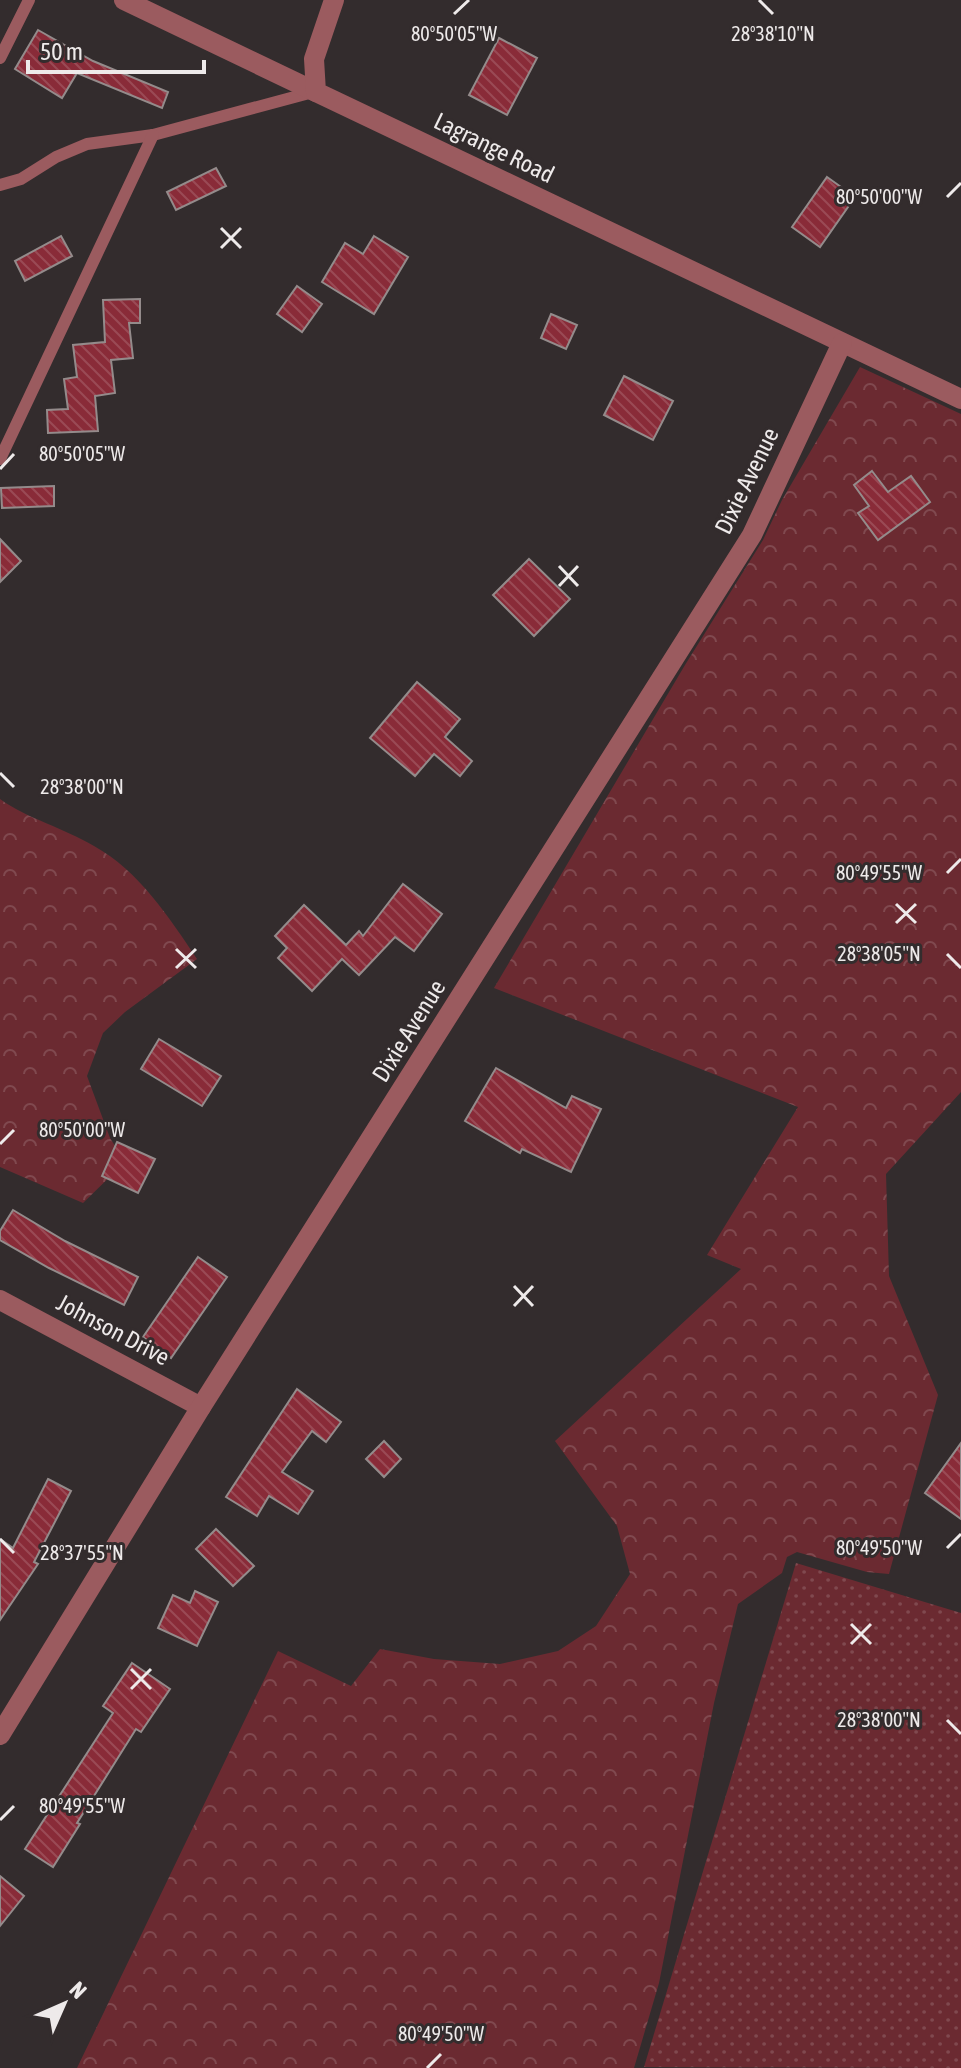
<svg xmlns="http://www.w3.org/2000/svg" width="961" height="2068" viewBox="0 0 961 2068" font-family="'Asap Condensed',sans-serif">
  <style>
    .grass { fill: url(#grass-dots) }
    .forest { fill: url(#forest-crowns) }
    .building { fill: url(#building-back-hatch); stroke: #948b8b; stroke-width: 2 }
    .lines { fill: none; stroke-linecap: round; stroke-linejoin: round }
    .service { stroke: #9b5b5f; stroke-width: 12 }
    .minor { stroke: #9b5b5f; stroke-width: 20 }
    .tertiary { stroke: #9b5b5f; stroke-width: 20 }
    .ticks { fill: none; stroke: #eeeaea; stroke-width: 3 }
    .labels { text-anchor: middle; stroke-width: 6; stroke-linejoin: round; paint-order: stroke }
    .street-label { font-size: 24px; fill: #eeeaea; stroke: #332c2d }
    .ticks-label { font-size: 20px; text-anchor: middle; fill: #eeeaea; stroke: #332c2d; stroke-width: 6; stroke-linejoin: round; paint-order: stroke }
  </style>
  <defs>
    <pattern id="grass-dots" width="8" height="8" patternUnits="userSpaceOnUse" patternTransform="scale(2)"><rect width="8" height="8" fill="#6b2a31"/><path d="M2 2h.1M6 6h.1" fill="none" stroke="#80494f" stroke-width="1.8" stroke-linecap="round"/></pattern>
    <pattern id="forest-crowns" width="20" height="18" patternUnits="userSpaceOnUse" patternTransform="scale(2)"><rect width="20" height="18" fill="#6b2a31"/><path d="M2 6a3 3 0 1 1 6 0M12 15a3 3 0 1 1 6 0" fill="none" stroke="#80494f"/></pattern>
    <pattern id="building-back-hatch" width="6" height="6" patternUnits="userSpaceOnUse" patternTransform="scale(2)"><rect width="6" height="6" fill="#892b38"/><path d="M-1 5l2 2M0 0l6 6M5-1l2 2" fill="none" stroke="#9a4a55"/></pattern>
  </defs>
  <rect width="100%" height="100%" fill="#332c2d"/>
  <polygon class="grass" points="796,1563 961,1613 961,2068 644,2067"/>
  <g class="forest">
    <polygon points="860,367 961,414 961,1092 886,1174 889,1276 938,1395 889,1574 867,1572 797,1552 787,1557 782,1573 738,1604 714,1703 659,1983 634,2068 77,2068 278,1651 351,1686 380,1649 434,1659 500,1664 558,1651 596,1626 630,1574 617,1526 555,1441 741,1269 707,1255 798,1107 494,988 685,665 763,540 782,500"/>
    <path d="M0,799C28,819 64,828 94,846C139,871 169,917 197,959L125,1012L103,1033L87,1076L110,1138L125,1162L83,1203L0,1167Z"/>
  </g>
  <g class="building">
    <polygon points="38,30 93,61 168,92 162,108 77,73 62,98 15,69"/>
    <polygon points="499,38 537,58 507,115 469,95"/>
    <polygon points="216,168 226,186 176,210 167,192"/>
    <polygon points="827,177 855,197 820,247 792,227"/>
    <polygon points="61,236 72,256 25,281 15,261"/>
    <polygon points="374,236 408,257 374,314 322,282 345,243 363,254"/>
    <polygon points="297,286 322,304 302,332 277,314"/>
    <polygon points="140,299 140,323 129,323 133,358 111,360 115,393 95,396 98,431 48,433 47,410 68,409 64,379 77,377 73,345 105,342 103,300"/>
    <polygon points="551,314 577,325 566,349 541,338"/>
    <polygon points="624,376 673,401 653,440 604,415"/>
    <polygon points="872,471 888,492 911,476 930,502 878,540 858,513 869,506 854,485"/>
    <polygon points="54,486 54,506 2,508 1,488"/>
    <polygon points="0,539 21,561 0,582"/>
    <polygon points="529,559 570,599 534,636 493,595"/>
    <polygon points="417,682 460,719 445,737 472,761 460,776 434,754 415,776 370,738"/>
    <polygon points="403,884 442,914 414,951 395,937 359,975 342,959 312,991 278,958 287,948 275,936 304,905 346,945 359,931 363,936"/>
    <polygon points="159,1039 221,1076 202,1106 141,1069"/>
    <polygon points="496,1068 566,1108 572,1096 601,1109 571,1172 522,1149 520,1153 465,1121"/>
    <polygon points="117,1142 155,1159 138,1193 102,1176"/>
    <polygon points="13,1210 65,1241 138,1277 124,1305 49,1268 0,1240 0,1231"/>
    <polygon points="198,1257 227,1277 171,1358 143,1337"/>
    <polygon points="297,1389 341,1422 326,1442 312,1431 282,1472 313,1491 298,1514 269,1496 257,1516 226,1497"/>
    <polygon points="384,1441 401,1459 384,1477 366,1459"/>
    <polygon points="961,1443 961,1519 925,1493"/>
    <polygon points="48,1479 71,1491 34,1562 38,1564 0,1620 0,1539 13,1548"/>
    <polygon points="216,1529 254,1566 233,1586 196,1549"/>
    <polygon points="195,1591 218,1602 197,1646 158,1628 173,1595 190,1603"/>
    <polygon points="132,1663 170,1689 141,1732 136,1729 77,1823 80,1824 53,1867 25,1849 113,1713 103,1706"/>
    <polygon points="0,1876 24,1896 0,1926"/>
  </g>
  <g class="lines">
    <g class="service">
      <polyline points="0,58 29,0"/>
      <polyline points="0,185 21,179 56,157 87,144 153,135 313,92"/>
      <polyline points="0,459 153,135"/>
    </g>
    <g class="minor">
      <polyline points="124,0 316,92"/>
      <polyline points="0,1300 201,1407"/>
    </g>
    <g class="tertiary">
      <polyline points="334,0 314,59 316,92 961,399"/>
      <polyline points="0,1735 201,1407 752,535 842,343"/>
    </g>
  </g>
  <path class="ticks" d="M759,0L773,14M454,14L469,0M947,197L961,183M221,228L241,248M221,248L241,228M0,469L14,454M559,566L578,586M559,586L578,566M0,773L14,787M947,873L961,859M896,904L916,923M896,923L916,904M176,949L196,968M947,954L961,968M176,968L196,949M0,1144L14,1130M514,1286L533,1306M514,1306L533,1286M0,1539L14,1553M947,1548L961,1534M851,1624L871,1644M851,1644L871,1624M131,1669L151,1689M131,1689L151,1669M947,1720L961,1734M0,1820L14,1806M427,2068L441,2054"/>
  <g class="labels">
    <g class="street-label">
      <text transform="translate(494 148) rotate(26)" y="8">Lagrange Road</text>
      <text transform="translate(747 481) rotate(-64)" y="8">Dixie Avenue</text>
      <text transform="translate(409 1031) rotate(-58)" y="8">Dixie Avenue</text>
      <text transform="translate(113 1330) rotate(28)" y="8">Johnson Drive</text>
    </g>
  </g>
  <g class="ticks-label">
    <text x="454" y="41">80°50'05"W</text>
    <text x="773" y="41">28°38'10"N</text>
    <text x="879" y="204">80°50'00"W</text>
    <text x="82" y="461">80°50'05"W</text>
    <text x="82" y="794">28°38'00"N</text>
    <text x="879" y="880">80°49'55"W</text>
    <text x="879" y="961">28°38'05"N</text>
    <text x="82" y="1137">80°50'00"W</text>
    <text x="879" y="1555">80°49'50"W</text>
    <text x="82" y="1560">28°37'55"N</text>
    <text x="879" y="1727">28°38'00"N</text>
    <text x="82" y="1813">80°49'55"W</text>
    <text x="441" y="2041">80°49'50"W</text>
  </g>
  <g transform="translate(64 2004) rotate(45)" stroke="#332c2d" stroke-width="6" paint-order="stroke">
  <path d="M0-6L14 30L0 20L-14 30Z" fill="#eeeaea"/>
  <text y="-12" font-size="22" font-weight="bold" text-anchor="middle" fill="#eeeaea">N</text>
  </g>
  <path d="M28 60v12h176v-12" fill="none" stroke="#eeeaea" stroke-width="4"/>
  <text x="40" y="60" font-size="24" fill="#eeeaea" stroke="#332c2d" stroke-width="6" paint-order="stroke">50 m</text>
</svg>
